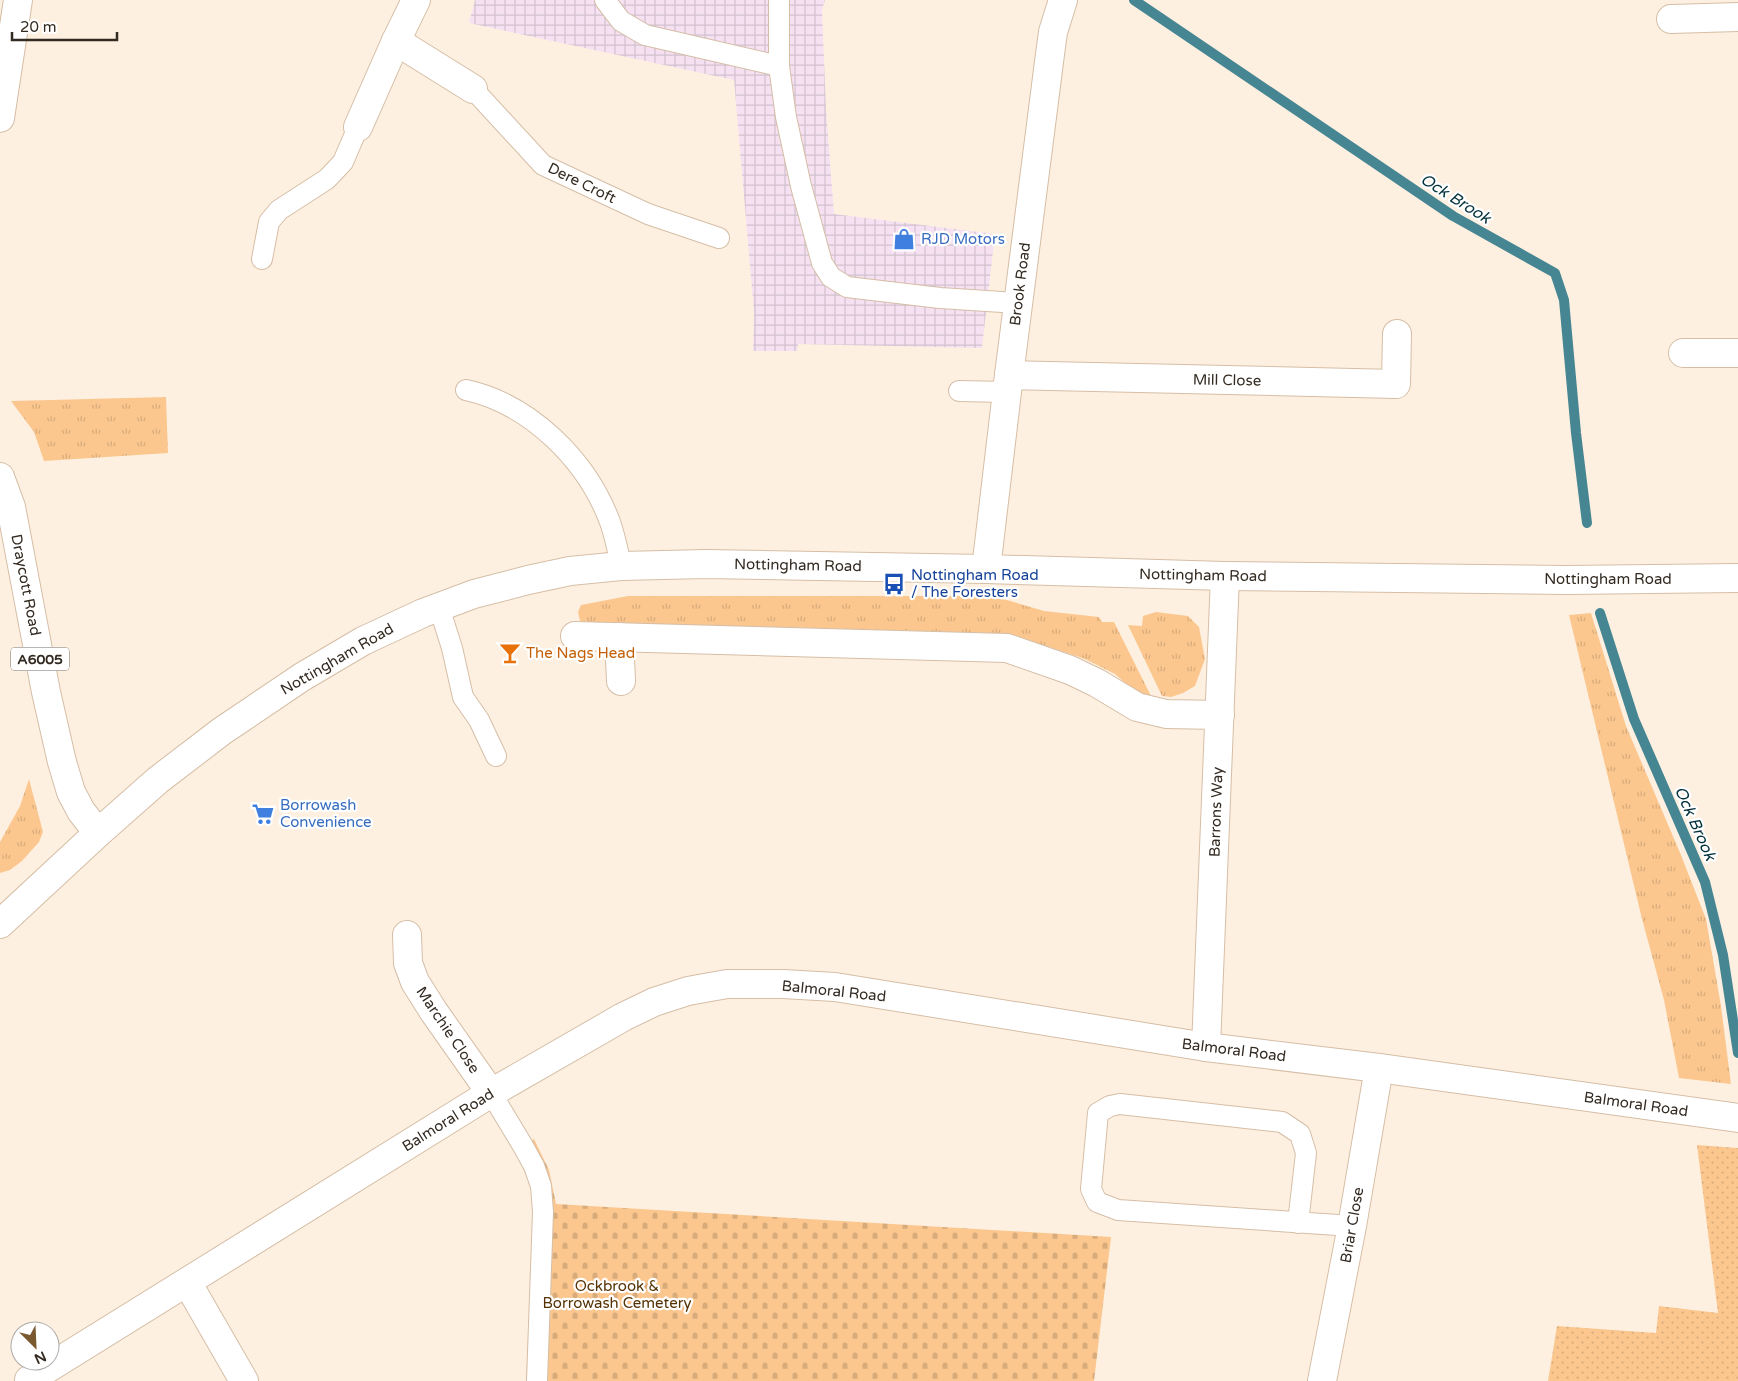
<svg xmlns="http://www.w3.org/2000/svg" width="1738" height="1381" viewBox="0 0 1738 1381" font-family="'Varela Round',sans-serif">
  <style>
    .industrial { fill: url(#industrial-grid) }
    .grass { fill: url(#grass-tufts) }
    .cemetery { fill: url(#cemetery-stones) }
    .park { fill: url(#park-dots) }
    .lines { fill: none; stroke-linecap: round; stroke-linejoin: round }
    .stream { stroke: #468692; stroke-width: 10 }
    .service-casing { stroke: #d5bea6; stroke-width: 22 }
    .minor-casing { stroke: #d5bea6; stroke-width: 30 }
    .secondary-casing { stroke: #d5bea6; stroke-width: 30 }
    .primary-casing { stroke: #d5bea6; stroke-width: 30 }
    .service { stroke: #fff; stroke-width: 20 }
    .minor { stroke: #fff; stroke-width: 28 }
    .secondary { stroke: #fff; stroke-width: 28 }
    .primary { stroke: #fff; stroke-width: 28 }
    .labels { text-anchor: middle; stroke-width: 4.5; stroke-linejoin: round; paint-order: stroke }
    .shield { fill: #fff; stroke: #706a64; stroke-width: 1 }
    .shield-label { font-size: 14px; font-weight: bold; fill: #332a21 }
    .street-label { font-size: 15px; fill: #332a21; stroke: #fff }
    .shop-label { font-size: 15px; fill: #366cbe; stroke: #fff; text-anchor: start }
    .transit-label { font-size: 15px; fill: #164399; stroke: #fff; text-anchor: start }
    .food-label { font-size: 15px; fill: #c56008; stroke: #fff; text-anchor: start }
    .park-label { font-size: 15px; fill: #543203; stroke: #fff }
    .water-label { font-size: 16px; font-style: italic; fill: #03313b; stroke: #fff }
  </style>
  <defs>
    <pattern id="industrial-grid" width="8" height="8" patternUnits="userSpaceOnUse" patternTransform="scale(1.25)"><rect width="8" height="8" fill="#f5e1f2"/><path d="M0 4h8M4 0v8" fill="none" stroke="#d2c1cf"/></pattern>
    <pattern id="grass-tufts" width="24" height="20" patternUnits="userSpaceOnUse" patternTransform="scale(1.25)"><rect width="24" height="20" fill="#fbc78f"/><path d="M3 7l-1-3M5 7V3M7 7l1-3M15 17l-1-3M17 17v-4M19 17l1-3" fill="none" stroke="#d8ab7b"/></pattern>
    <pattern id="cemetery-stones" width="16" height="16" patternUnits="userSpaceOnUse" patternTransform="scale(1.25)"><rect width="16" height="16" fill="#fbc78f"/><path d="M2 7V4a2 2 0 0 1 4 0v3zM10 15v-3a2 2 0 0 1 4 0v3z" fill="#d8ab7b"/></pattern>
    <pattern id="park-dots" width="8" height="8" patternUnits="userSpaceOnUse" patternTransform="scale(1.25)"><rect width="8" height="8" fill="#fbc78f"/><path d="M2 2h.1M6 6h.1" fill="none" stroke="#d8ab7b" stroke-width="1.8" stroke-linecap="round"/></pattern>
  </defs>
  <rect width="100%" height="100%" fill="#fef0e1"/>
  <polygon class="industrial" points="475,0 825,0 822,10 826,110 834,214 995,234 982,348 798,344 797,351 753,351 754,312 734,80 469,23"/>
  <g class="grass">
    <polygon points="166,397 168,453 44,461 34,432 11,401"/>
    <polygon points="628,596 979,596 1007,600 1044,611 1099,617 1102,622 1114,622 1151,696 1149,698 1133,690 1115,674 1085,659 1022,638 989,633 777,627 594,625 580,621 578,612 581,605"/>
    <polygon points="1156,612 1188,616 1199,627 1205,659 1195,686 1183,693 1171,697 1162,696 1128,625 1142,626 1143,616"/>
    <polygon points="1591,613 1626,726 1681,855 1706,919 1721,1006 1731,1084 1679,1078 1664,1000 1642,919 1569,615"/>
    <polygon points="29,779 43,832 39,842 22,861 10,870 0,873 0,842 20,806"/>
  </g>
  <polygon class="cemetery" points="534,1139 549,1170 556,1204 1111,1237 1094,1381 526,1381 535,1205 531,1186 523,1166 524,1146"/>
  <polygon class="park" points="1697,1145 1738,1148 1738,1381 1548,1381 1557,1326 1656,1333 1659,1306 1718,1313"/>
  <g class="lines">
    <g class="stream">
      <polyline points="1134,0 1453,216 1555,273 1564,300 1576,433 1587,523"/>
      <polyline points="1600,613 1634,719 1705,882 1723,955 1738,1053"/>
    </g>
    <g class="service-casing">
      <g id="service">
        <polyline points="605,0 621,21 645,35 779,66"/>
        <polyline points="779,0 779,66 786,117 801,186 822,263 831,277 847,287 940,298 1018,303"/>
        <polyline points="473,89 543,165 648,214 719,238"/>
        <polyline points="262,259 269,222 279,210 327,179 343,162 358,127"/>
        <path d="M466,390C530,404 587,460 610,522C615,536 618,551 621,566"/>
        <polyline points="959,391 1007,392"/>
        <polyline points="439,607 452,648 463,697 479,720 496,756"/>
        <polyline points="491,1093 523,1146 534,1166 541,1186 543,1212 537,1381"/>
        <polyline points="1298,1223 1306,1153 1300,1134 1282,1122 1120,1104 1110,1106 1098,1113 1091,1189 1097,1202 1118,1210 1352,1226"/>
      </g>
    </g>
    <g class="minor-casing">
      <g id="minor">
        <polyline points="1671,19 1738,17"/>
        <polyline points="396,41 473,89"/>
        <polyline points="0,118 18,0"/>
        <polyline points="358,127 396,41 416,0"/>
        <polyline points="1683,353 1738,353"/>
        <polyline points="1009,375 1396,384 1397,334"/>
        <polyline points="986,569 1009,375 1049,62 1053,32 1063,0"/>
        <polyline points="575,636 1007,648 1070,670 1097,683 1137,707 1166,714 1220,715"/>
        <polyline points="619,637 621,681"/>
        <polyline points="407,935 408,963 415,982 434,1012 491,1093"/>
        <polyline points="1206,1047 1225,576"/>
        <polyline points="187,1282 244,1381"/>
        <polyline points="29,1380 491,1093 623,1017 654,1002 688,991 727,984 783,984 835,987 1206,1047 1379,1068 1738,1118"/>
        <polyline points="1322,1381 1352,1226 1379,1068"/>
      </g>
    </g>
    <g class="secondary-casing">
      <polyline id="secondary" points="0,924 98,833"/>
    </g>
    <g class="primary-casing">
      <polyline id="primary" points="0,477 11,507 46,692 62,762 71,792 81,811 98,833 158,780 222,731 302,677 363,641 423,613 474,594 528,580 570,571 621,566 706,564 986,569 1225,576 1566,580 1738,578"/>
    </g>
    <use href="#service" class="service"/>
    <use href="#minor" class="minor"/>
    <use href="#secondary" class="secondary"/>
    <use href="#primary" class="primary"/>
  </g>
  <defs>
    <g id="shop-bare" transform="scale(1.725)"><path d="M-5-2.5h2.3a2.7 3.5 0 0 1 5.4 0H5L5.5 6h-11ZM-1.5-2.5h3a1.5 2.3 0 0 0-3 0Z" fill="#3f7fe0" stroke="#fff" stroke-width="2.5" paint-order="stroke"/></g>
    <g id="bus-bare" transform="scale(1.725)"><path d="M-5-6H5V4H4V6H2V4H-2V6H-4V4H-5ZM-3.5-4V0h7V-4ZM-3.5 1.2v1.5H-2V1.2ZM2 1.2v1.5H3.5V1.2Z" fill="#1a4fb4" stroke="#fff" stroke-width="2.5" paint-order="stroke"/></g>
    <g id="bar-bare" transform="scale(1.725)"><path d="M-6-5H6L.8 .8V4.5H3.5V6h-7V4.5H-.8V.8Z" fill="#e8710a" stroke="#fff" stroke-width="2.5" paint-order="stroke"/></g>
    <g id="supermarket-bare" transform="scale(1.725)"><path d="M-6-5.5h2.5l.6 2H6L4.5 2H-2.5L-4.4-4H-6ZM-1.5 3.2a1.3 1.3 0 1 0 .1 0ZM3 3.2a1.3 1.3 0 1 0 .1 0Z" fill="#3f7fe0" stroke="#fff" stroke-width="2.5" paint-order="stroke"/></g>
  </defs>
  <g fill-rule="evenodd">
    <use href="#shop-bare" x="904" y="239"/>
    <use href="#bus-bare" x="894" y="584"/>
    <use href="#bar-bare" x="510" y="653"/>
    <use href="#supermarket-bare" x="263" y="814"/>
  </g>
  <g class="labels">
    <rect class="shield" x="11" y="647.5" width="58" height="23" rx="4"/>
    <g class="shield-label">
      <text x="40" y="664">A6005</text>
    </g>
    <g class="street-label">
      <text transform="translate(582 183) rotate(26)" y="5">Dere Croft</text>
      <text transform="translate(1020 284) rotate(-83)" y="5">Brook Road</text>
      <text transform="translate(1227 380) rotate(1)" y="5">Mill Close</text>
      <text transform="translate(798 565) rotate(1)" y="5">Nottingham Road</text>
      <text transform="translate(1203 575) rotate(1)" y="5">Nottingham Road</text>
      <text x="1608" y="584">Nottingham Road</text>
      <text transform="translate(26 585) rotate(79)" y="5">Draycott Road</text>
      <text transform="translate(337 659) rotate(-30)" y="5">Nottingham Road</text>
      <text transform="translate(1216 812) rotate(-88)" y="5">Barrons Way</text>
      <text transform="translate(834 991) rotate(6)" y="5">Balmoral Road</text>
      <text transform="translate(448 1030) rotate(56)" y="5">Marchie Close</text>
      <text transform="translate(1234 1050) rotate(7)" y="5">Balmoral Road</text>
      <text transform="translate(1636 1104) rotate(8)" y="5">Balmoral Road</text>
      <text transform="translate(448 1120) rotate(-32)" y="5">Balmoral Road</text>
      <text transform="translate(1352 1225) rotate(-80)" y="5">Briar Close</text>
    </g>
    <g class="shop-label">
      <text x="921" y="244">RJD Motors</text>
      <text x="280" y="810">Borrowash<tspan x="280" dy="17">Convenience</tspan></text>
    </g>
    <g class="transit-label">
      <text x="911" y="580">Nottingham Road<tspan x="911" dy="17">/ The Foresters</tspan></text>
    </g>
    <g class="food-label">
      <text x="526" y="658">The Nags Head</text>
    </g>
    <g class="park-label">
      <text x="617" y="1291">Ockbrook &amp;<tspan x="617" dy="17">Borrowash Cemetery</tspan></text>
    </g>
    <g class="water-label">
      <text transform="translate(1456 198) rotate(32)" y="6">Ock Brook</text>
      <text transform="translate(1696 823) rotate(66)" y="6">Ock Brook</text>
    </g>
  </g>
  <g transform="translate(35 1346) rotate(156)"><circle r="24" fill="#ffffff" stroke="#adaaa6"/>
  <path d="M0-4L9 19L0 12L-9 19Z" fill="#7a5830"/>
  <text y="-8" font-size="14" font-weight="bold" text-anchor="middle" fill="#332a21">N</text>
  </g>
  <path d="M12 32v8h105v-8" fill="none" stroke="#332a21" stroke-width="2.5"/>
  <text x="20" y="32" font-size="15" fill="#332a21" stroke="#ffffff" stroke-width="4" paint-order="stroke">20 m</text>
</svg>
